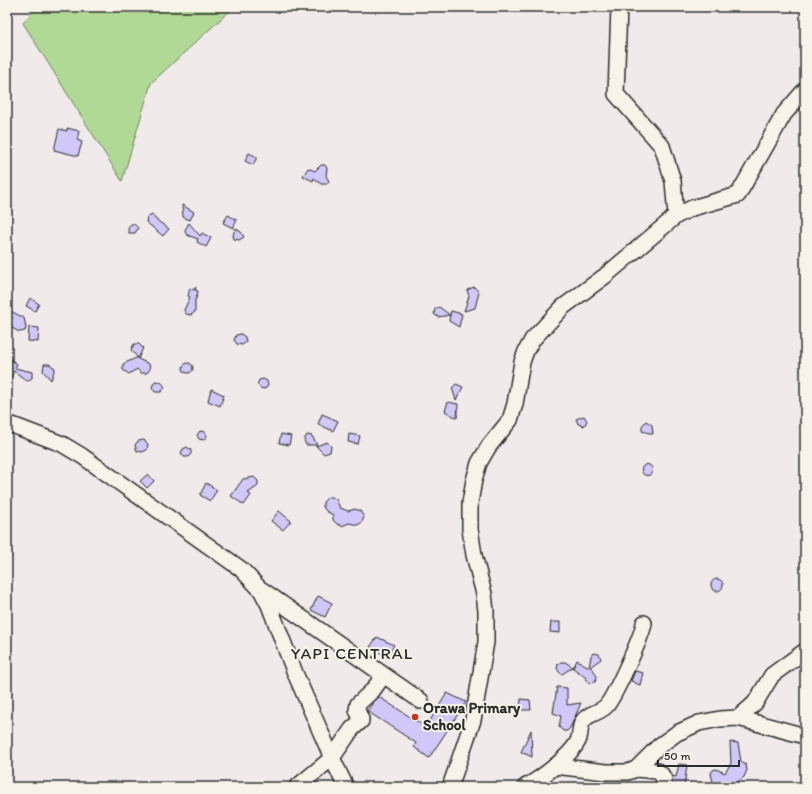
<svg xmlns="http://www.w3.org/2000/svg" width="812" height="794" viewBox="0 0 812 794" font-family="Itim,sans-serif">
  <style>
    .green { fill: #b1d996; stroke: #6e8260 }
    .building { fill: #d2c7f9; stroke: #2b2b2b }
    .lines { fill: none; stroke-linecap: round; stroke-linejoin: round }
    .minor-casing { stroke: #2b2b2b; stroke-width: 18 }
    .minor { stroke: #f7f3e8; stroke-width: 15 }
    .poi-dot { fill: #c8321e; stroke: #f7f3e8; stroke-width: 1.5 }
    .labels { text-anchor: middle; stroke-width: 4; stroke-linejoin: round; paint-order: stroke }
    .poi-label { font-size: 15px; font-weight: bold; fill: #2b2b2b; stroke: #f7f3e8; text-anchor: start }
    .quarter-label { font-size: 17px; letter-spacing: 1px; fill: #2b2b2b; stroke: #f7f3e8 }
  </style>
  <rect width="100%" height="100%" fill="#f0eaeb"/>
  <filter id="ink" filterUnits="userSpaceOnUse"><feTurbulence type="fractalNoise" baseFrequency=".025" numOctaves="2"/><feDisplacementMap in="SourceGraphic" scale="8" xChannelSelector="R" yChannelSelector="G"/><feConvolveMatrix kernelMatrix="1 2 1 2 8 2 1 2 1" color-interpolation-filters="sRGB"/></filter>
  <g filter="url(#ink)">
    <polygon class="green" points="37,7 234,7 151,83 122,181 23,23"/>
    <g class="building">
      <polygon points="67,128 79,131 77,140 82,142 78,156 54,150 59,129 67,131"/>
      <polygon points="249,153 257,157 253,165 245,161"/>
      <polygon points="321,165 325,165 327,168 326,176 329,181 327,184 321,184 314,178 313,181 303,176 308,168 315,171"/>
      <polygon points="182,205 194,212 190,220 183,217"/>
      <polygon points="152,214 155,219 169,229 163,236 146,222 147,217"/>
      <polygon points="228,215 237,220 233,228 223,223"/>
      <polygon points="189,223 200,236 202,233 211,238 206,247 197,242 198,239 187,235 185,232 185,230"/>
      <polygon points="131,224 134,224 138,228 135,233 129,233 128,228"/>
      <polygon points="235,228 241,232 244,237 239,240 234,239 233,236"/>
      <polygon points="196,287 195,290 198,291 196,299 195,299 195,312 191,315 186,314 184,310 190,297 188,296 190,288 194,290"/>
      <polygon points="474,287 479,292 475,308 464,311 469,296 467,290"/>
      <polygon points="30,298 39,304 35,311 26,306"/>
      <polygon points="439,307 450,315 451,311 462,314 459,327 449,321 450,315 438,317 434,314 435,309"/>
      <polygon points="7,309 24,318 26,327 25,331 19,332 7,325"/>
      <polygon points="29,327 39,328 38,342 28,341"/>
      <polygon points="241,334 245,337 246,342 242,345 237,344 234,340 236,335"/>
      <polygon points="134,344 139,344 143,348 138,359 149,364 150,369 147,373 141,373 137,369 129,374 123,370 123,364 136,358 138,358 131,350"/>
      <polygon points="10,359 17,364 15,368 32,372 32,378 27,381 14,371 7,385 7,364"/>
      <circle cx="188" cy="368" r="5"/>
      <polygon points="44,364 49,364 55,368 51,380 43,371"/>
      <polygon points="263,379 267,381 268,385 265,389 260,388 257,385 259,380"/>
      <polygon points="155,381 161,382 165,387 161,392 155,392 152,387"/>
      <polygon points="456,384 463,387 456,400 452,388"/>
      <polygon points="211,389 224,395 220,406 208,401"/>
      <polygon points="448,402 458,404 457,418 445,411"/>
      <polygon points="322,414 338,421 333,431 318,424"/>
      <polygon points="584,416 587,421 584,426 578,424 576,419"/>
      <polygon points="646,421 652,425 653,434 642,431 642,426"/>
      <polygon points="200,431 205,432 207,436 204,440 199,439 197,435"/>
      <polygon points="281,434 291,436 289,445 279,443"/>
      <polygon points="349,434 360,436 358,444 348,442"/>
      <polygon points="307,435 312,436 317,445 306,445 304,440"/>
      <polygon points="144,440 148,444 147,450 142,452 137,451 135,445 138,441"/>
      <polygon points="327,442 331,446 330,452 324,454 316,446"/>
      <polygon points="187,447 191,450 191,454 188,457 184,457 181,453 183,449"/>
      <circle cx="647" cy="470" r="5.5"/>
      <polygon points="148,474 154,481 147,488 140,481"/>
      <polygon points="254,477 258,481 258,486 248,493 251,495 244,505 231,496 243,479"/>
      <polygon points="206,483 217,490 210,501 200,495"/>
      <polygon points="328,497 331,497 336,499 340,508 348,511 355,509 360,511 364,517 362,522 358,525 349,523 342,526 337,524 333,520 333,515 326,511 323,507 323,502"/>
      <polygon points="279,511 291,521 283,530 271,521"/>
      <circle cx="717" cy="585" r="6"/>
      <polygon points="318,596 332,603 325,617 311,610"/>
      <polygon points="551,622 560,622 560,633 550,632"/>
      <polygon points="377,637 394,645 388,657 370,647"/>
      <polygon points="593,653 599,654 601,659 590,667 593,669 597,677 595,682 589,683 585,677 573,668 577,660 589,667 591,656"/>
      <polygon points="561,662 565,662 573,667 562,674 559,672 557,668 558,664"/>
      <polygon points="635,671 643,673 640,685 631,681"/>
      <polygon points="557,687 567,688 567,705 581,703 570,728 567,731 563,731 559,727 561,716 553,713"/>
      <polygon points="447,693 466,702 429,758 414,747 416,743 367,711 372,704 379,697 426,727"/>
      <polygon points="521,699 530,700 531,710 520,710"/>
      <polygon points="531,730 532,757 521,752"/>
      <polygon points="730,742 738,743 741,762 746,765 747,770 744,777 731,787 714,787 711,773 713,770 716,769 725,773 731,763"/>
      <polygon points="679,764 687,765 684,787 673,787 672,776 676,777"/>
    </g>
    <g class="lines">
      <g class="minor-casing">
        <g id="minor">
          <polyline points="619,7 616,94 662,146 673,181 676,216"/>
          <polyline points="7,423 62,444 82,456 241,569 261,590 269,605 295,673 332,758 346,787"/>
          <polyline points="262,590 421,701"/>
          <polyline points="738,718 755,703 772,675 805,651"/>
          <polyline points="555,766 606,772 628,772 636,769 657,771 661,774 664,779 664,787"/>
          <polyline points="636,769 659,746 677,733 699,723 720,719 738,718 805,736"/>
          <polyline points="297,787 332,758 352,729 361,721 361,719 357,710 358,704 373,690 383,676"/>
          <polyline points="450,787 473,720 486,642 486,611 484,594 474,555 470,529 470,503 474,480 479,463 489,446 510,420 515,404 522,362 526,351 532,340 563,307 605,276 676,216 692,208 738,195 784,114 805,90"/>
          <path d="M525,787C540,779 570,757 578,741C581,735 579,727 583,721C588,713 600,713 606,706C614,698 643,634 644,623"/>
        </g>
      </g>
      <use href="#minor" class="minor"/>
    </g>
  </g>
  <circle class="poi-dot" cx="415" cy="717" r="4"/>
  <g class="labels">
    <g class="poi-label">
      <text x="423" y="713">Orawa Primary<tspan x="423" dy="17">School</tspan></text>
    </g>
    <g class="quarter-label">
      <text x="352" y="659">YAPI CENTRAL</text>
    </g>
  </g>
  <rect width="812" height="794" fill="none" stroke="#f7f3e8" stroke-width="24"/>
  <rect x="12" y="12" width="788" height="770" fill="none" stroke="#2b2b2b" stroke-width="1.5" filter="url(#ink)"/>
  <path d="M658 760v6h81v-6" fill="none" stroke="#2b2b2b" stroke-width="2"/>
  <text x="664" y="760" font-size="12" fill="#2b2b2b" stroke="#f7f3e8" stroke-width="3" paint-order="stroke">50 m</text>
</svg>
